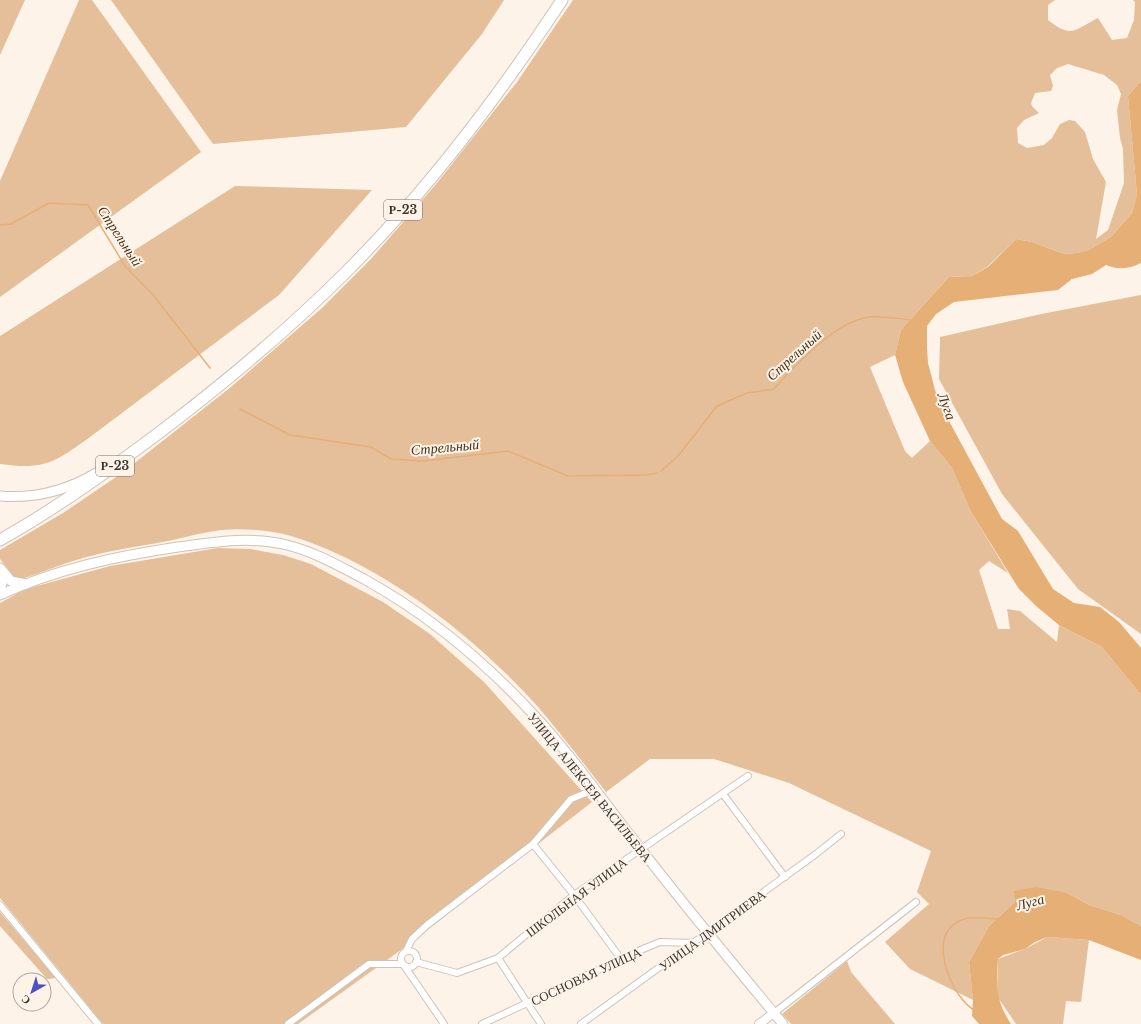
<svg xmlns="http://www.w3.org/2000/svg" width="1141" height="1024" viewBox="0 0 1141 1024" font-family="'Libre Baskerville',serif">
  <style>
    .green { fill: #e4bf9a; fill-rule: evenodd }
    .water { fill: #e5af76 }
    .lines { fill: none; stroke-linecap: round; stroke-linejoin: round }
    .stream { stroke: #e5af76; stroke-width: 1.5 }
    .street-casing { stroke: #cdc3b9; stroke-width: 8 }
    .secondary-casing { stroke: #cdc3b9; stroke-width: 10 }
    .primary-casing { stroke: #cdc3b9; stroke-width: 11 }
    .highway-casing { stroke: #cdc3b9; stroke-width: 13 }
    .street { stroke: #fff; stroke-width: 6 }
    .secondary { stroke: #fff; stroke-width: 8 }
    .primary { stroke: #fff; stroke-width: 9 }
    .highway { stroke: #fff; stroke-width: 11 }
    .labels { text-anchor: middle; stroke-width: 4; stroke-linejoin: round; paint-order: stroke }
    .shield { fill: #fdf3e8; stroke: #746f69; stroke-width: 1 }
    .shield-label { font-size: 12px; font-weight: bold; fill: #3a3632 }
    .street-label { font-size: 13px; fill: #3a3632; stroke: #fdf3e8 }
    .water-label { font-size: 14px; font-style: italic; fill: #473017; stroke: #fdf3e8 }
  </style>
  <rect width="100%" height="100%" fill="#fdf3e8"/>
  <g class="green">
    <polygon points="0,0 25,0 0,55"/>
    <polygon points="79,0 92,0 201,152 0,297 0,181"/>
    <polygon points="111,0 504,0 482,34 406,127 213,144"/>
    <path d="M573,0H1055L1048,5V20C1072,39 1074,30 1098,18L1112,40L1127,38L1134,20L1135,2L1133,0H1141V81L1128,96L1137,195L1132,213L1111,237L1089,250L1077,253L1064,254L1032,242L1016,239L987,267L972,276L949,277L901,330L895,355L870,367L905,451L912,458L930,441L952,468L971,512L1008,573L989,561L979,570L998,629H1010L1007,609L1020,611L1057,642L1059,625L1102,647L1141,695V926L1121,915L1089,905L1067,893L1013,891L1015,902L989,926L969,962L973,1000L910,969L885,942L929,904L917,892L931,851L789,783L714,759H650L606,792C584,764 562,735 539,708C477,638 381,563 291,536C271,530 244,528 222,530C204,532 186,537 168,541C136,547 104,551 73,561C56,566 39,574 21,579L14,577L0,559V550L63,513L122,473L231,387L322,308L371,259L437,183L517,82ZM1068,64L1104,75L1117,85L1121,94L1117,110L1120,138L1123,149L1124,183L1108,230L1096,239L1106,182L1093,159L1085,132L1075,121L1069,120L1060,124L1052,138L1044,145L1027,148L1018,143L1017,128L1024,120L1039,113L1032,106L1031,103L1035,93L1051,91L1053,86L1050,75L1057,68Z"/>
    <path d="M235,186L372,190L279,295L90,437C54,463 45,470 0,464V336Z"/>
    <polygon points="1141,295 1141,634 1078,589 1002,494 939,379 940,337 1041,314"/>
    <polygon points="218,548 250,549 283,555 311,564 383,602 430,634 484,682 592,802 412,942 298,1024 103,1024 0,898 0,603 26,589 110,566"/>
    <polygon points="0,912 56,978 47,979 0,926"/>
    <polygon points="1047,937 1089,940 1081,1002 1066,1001 1063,1024 1016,1024 997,996 998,959 1025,949"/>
    <polygon points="847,961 851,972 895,1024 791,1024 782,1014"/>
  </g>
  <g class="water">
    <path d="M1141,81V263C1129,269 1119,270 1106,265L1092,274L1072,279L1058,290L954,302L936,314L927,326V348L928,363L935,390L949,421L1002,519L1018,531L1053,589L1074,603L1100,607L1119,622L1141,648V695L1102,647L1059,625L1036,606L1019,589L971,512L952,468L930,441L903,382L895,355L901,330L949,277L972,276L988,267L1016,239L1032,242L1064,254L1077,253L1089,250L1111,237L1132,213L1137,195L1128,96Z"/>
    <path d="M1036,887L1067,893L1089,905L1121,915L1141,926V960L1089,940L1047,937L1035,942L1025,949L1003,955L998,959C996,987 996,1001 1011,1024H979L972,1016L973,1000L969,962L989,926L1015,902L1013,891Z"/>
  </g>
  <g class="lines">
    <g class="stream">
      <polyline points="0,225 11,224 49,203 88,205 125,266 154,296 210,368"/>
      <polyline points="240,409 290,435 371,447 391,459 423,461 508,451 568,476 646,475 657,473"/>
      <path d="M661,471L678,456L717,406L747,393L774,389C795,365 838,319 871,317C884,316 899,319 912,320"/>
      <path d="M974,1010C953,998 931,946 951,927C963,914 982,918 998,919"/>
    </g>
    <g class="street-casing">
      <g id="street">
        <polyline points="723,794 785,877"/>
        <polyline points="533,844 574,895 621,959"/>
        <polyline points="0,905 98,1024"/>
        <circle cx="409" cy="959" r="8"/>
        <polyline points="406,951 412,939 427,925 533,844 571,799 596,789"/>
        <polyline points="498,958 541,1024"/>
        <polyline points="416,962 457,973 498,958 574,895 748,776"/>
        <polyline points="774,1013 916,902"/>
        <polyline points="288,1024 369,964 403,964 444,1024"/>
        <polyline points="482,1024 643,949 660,942 694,943"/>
        <polyline points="581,1024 816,854 841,834"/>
      </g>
    </g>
    <g class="secondary-casing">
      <polyline id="secondary" points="759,1024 774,1013"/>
    </g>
    <g class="primary-casing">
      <g id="primary">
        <path d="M0,496C35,499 66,491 96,473"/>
        <polyline points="0,568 11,581 26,584"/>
        <polyline points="0,590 3,580 1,570"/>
        <path d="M0,595C56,569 117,556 178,547C215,542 250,536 287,545C315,552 339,566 364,579C427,614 483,660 532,713C572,755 605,804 641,849C687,909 735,966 783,1024"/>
      </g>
    </g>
    <g class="highway-casing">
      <path id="highway" d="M0,540C57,508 108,471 160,432C226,382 288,330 346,272C427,191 499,96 562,0"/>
    </g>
    <use href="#street" class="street"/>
    <use href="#secondary" class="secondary"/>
    <use href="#primary" class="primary"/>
    <use href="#highway" class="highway"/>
  </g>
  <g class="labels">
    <g class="shield">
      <rect x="384" y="200" width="38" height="20" rx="3"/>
      <rect x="96" y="456" width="38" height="20" rx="3"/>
    </g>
    <g class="shield-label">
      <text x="403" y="214">Р-23</text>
      <text x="115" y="470">Р-23</text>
    </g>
    <g class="street-label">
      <text transform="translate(590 787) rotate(51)" y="5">УЛИЦА АЛЕКСЕЯ ВАСИЛЬЕВА</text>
      <text transform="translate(576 897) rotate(-37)" y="5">ШКОЛЬНАЯ УЛИЦА</text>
      <text transform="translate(712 930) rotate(-36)" y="5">УЛИЦА ДМИТРИЕВА</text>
      <text transform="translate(586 976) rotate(-25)" y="5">СОСНОВАЯ УЛИЦА</text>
    </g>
    <g class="water-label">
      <text transform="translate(120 236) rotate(57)" y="5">Стрельный</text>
      <text transform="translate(794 355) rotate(-42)" y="5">Стрельный</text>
      <text transform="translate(947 406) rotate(69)" y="5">Луга</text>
      <text transform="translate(445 447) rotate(-5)" y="5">Стрельный</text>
      <text transform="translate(1030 902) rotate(-15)" y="5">Луга</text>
    </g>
  </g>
  <g transform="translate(32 992) rotate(219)"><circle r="19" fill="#fdf3e8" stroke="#afa79f"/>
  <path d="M0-3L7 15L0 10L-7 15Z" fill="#4e50c6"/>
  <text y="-6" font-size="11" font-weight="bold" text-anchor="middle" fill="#3a3632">С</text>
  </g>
</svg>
